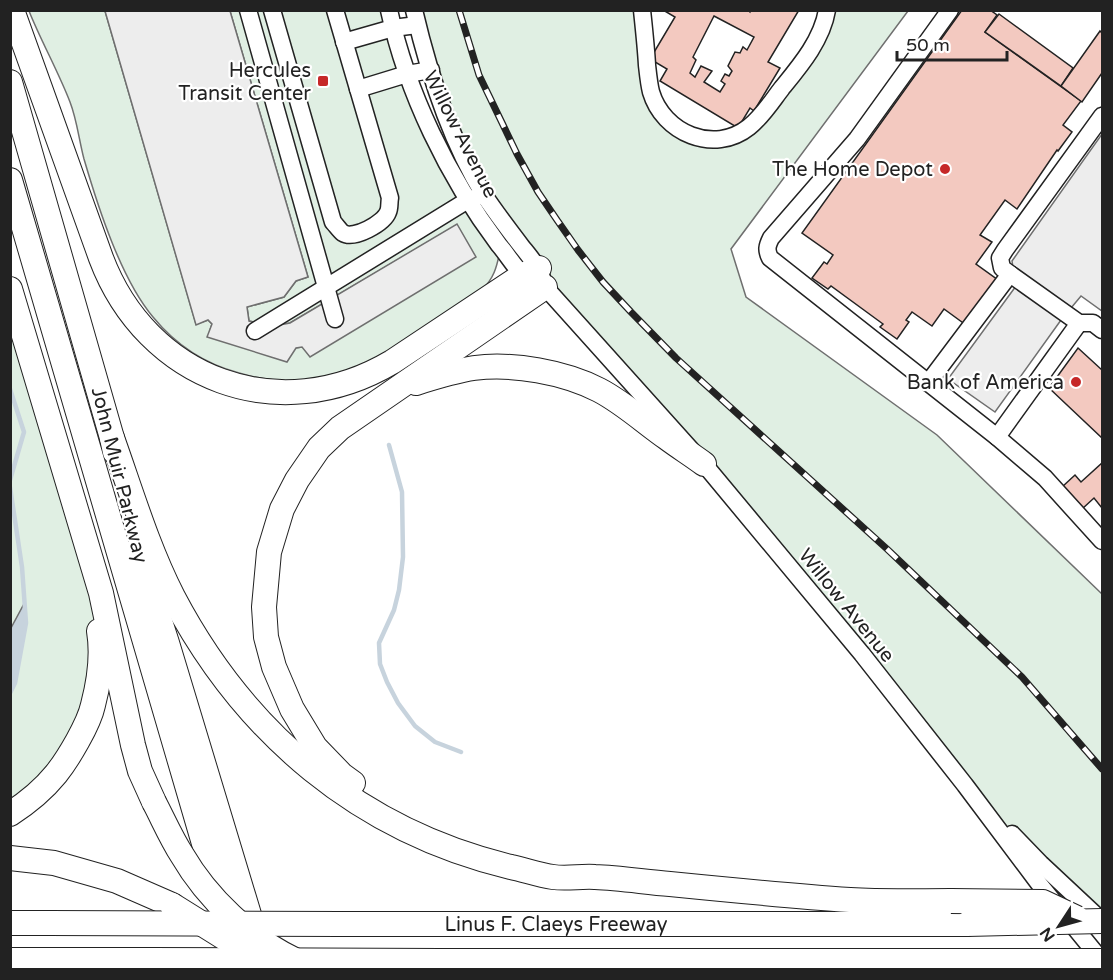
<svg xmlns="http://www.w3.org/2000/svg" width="1113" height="980" viewBox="0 0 1113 980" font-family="'Varela Round',sans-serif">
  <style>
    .green { fill: #e0efe3; stroke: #6f6f6f; stroke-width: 1.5 }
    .parking { fill: #ededed; stroke: #6f6f6f; stroke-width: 1.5 }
    .water { fill: #c7d3dd; stroke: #6f6f6f; stroke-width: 1.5 }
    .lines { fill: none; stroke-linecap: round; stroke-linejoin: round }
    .stream { stroke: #c7d3dd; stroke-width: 4.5 }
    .building { fill: #f3c9c0; stroke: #222; stroke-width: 1.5; fill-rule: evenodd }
    .minor-casing { stroke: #222; stroke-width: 19 }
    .highway-casing { stroke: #222; stroke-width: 26 }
    .minor { stroke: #fff; stroke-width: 16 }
    .highway { stroke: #fff; stroke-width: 24 }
    .rail-casing { stroke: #222; stroke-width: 7 }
    .rail { stroke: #fff; stroke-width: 4.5; stroke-dasharray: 14; stroke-linecap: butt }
    .highway-bridge-casing { stroke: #222; stroke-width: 26; stroke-linecap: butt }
    .highway-bridge { stroke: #fff; stroke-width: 24 }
    .poi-dot { fill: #c62828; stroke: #fff; stroke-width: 2 }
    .labels { text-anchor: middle; stroke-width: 4.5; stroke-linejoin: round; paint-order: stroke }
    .poi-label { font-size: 20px; fill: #222; stroke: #fff; text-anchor: end }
    .street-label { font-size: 20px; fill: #222; stroke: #fff }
  </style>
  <rect width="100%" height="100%" fill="#fff"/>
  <g class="green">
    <path d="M29,11H105L196,324L208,320L212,324L210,330L295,348L302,347L457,225L290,323L274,326L249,321L247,307L284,297L296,281L308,277L230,11H389L407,74L501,247C497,264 496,276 482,290C451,311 420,333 388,352C380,357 372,362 364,366C357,368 349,370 342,372C333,374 324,377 315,379C291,383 263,380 239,373C205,364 175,344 153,317C121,279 98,207 84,159C79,140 77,120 70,102C58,71 41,41 29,11Z"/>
    <polygon points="414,11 642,11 657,106 709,140 760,116 827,11 908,11 731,249 746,297 937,435 1102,594 1102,920 1060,905 983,809 545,287 484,194"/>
    <polygon points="10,289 88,546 101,644 93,707 10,814"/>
  </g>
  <g class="parking">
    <polygon points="105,11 230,11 308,277 296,281 284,297 247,307 249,321 274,326 290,323 457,224 476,257 310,357 302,347 296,348 287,362 207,337 212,324 208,320 196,325"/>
    <polygon points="1102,134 1102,311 1081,296 1061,320 995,412 948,379 1016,286 1012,261"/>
  </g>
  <polygon class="water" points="25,602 26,623 15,683 11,693 11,628"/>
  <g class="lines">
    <g class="stream">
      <polyline points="10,389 24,432 10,480"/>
      <polyline points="389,445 402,492 403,557 399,590 394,610 379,643 380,664 387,682 398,703 415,726 435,742 461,752"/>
      <polyline points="10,487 22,567 26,623 15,683 10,693"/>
    </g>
  </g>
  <g class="building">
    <path d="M663,10H748L750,12L751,10H799L768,62L780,68L754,111L750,108L738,128L660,81L667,69L650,59L675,17ZM714,16L754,37L747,50L743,47L740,53L735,52L728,66L732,71L729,76L725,74L721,81L725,84L720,92L704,82L712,71L701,66L695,77L690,73L696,60L693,57Z"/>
    <polygon points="962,10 990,10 997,15 985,32 1081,101 1063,125 1072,132 1058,151 1057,150 1017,209 1005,200 980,235 992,242 976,264 998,280 966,325 944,309 932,326 912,312 906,320 909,322 897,339 880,327 883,324 831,286 828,289 812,278 824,262 827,264 833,255 802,233"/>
    <polygon points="999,14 1073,68 1061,86 985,32"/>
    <polygon points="1100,31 1102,33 1102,73 1082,102 1061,86"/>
    <polygon points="1078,348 1102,370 1102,438 1049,388"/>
    <polygon points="1102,463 1102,508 1094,498 1082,509 1062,487 1075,475 1081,482"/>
  </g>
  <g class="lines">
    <g class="minor-casing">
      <g id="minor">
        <polyline points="248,10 335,319"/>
        <path d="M272,10L333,222C336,225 340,231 343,233C354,240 384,223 388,212C390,208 389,202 390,198L335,10"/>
        <path d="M389,10C407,93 448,177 499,245C507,254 513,265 522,274C528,280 538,283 545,287L704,464L862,654L965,785L1040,885L1102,961"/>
        <path d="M414,10C429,74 450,140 484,195C496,213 509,230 522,247C530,257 538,266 542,278"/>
        <path d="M642,10C644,29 646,47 647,65C648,74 649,84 651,92C663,133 714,155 749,127C762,117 772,101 782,88C800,66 822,40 827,10"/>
        <path d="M950,10L857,139L771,238C767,246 766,250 770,258L997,437L1045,478L1102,541"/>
        <polyline points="344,42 393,28 417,25"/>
        <polyline points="358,89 407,74 431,70"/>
        <polyline points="1102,116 1005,250 1000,258 1002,268 1010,274 1079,323 1093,323 1102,330"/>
        <polyline points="255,331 468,200 477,197"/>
        <polyline points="928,383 1010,274"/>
        <polyline points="997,437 1079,323"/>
        <polyline points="1012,834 1041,864 1102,921"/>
      </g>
    </g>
    <g class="highway-casing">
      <g id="highway">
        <path d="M12,10L101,258C147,380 279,429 392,362L523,275L539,268"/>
        <polyline points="10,82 112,438 115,452"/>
        <polyline points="10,180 224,912"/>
        <polyline points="10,289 101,593 133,745 140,771 154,802"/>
        <path d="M416,383C435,377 454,371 474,368C513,363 564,372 599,390C624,403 644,422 667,438C679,447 692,455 704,464"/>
        <path d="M112,438C131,491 147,546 173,597C245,734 360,831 511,867C525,870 539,875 553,877C567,879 581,876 595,877C620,878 645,882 670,884C730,890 790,896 850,900C884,902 917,901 951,901"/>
        <polyline points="137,550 167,643 257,941"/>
        <polyline points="353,783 342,775 315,747 292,709 274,667 266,637 264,607 269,552 282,509 297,480 319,448 340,428 545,287"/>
        <path d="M10,814C27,803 43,790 56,774C68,759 89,724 93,705C99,682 103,655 99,631"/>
        <polyline points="10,858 54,863 117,881 172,905"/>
        <polyline points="10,923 48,923"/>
        <path id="s1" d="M342,924H967"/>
        <polyline points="10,960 146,960"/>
        <polyline points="441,961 992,961"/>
      </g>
    </g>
    <use href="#minor" class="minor"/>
    <use href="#highway" class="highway"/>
    <g class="rail-casing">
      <polyline id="rail" points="459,10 479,75 517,154 538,192 557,220 578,250 603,282 631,312 676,358 887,549 1022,677 1102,769"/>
    </g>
    <use href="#rail" class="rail"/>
    <g class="highway-bridge-casing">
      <g id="highway-bridge">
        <path d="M154,802C163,819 171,838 182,855C207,898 250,939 295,960"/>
        <polyline points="951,901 1043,902 1077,918"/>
        <polyline points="172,905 228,940 254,966"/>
        <polyline points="48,923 342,924"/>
        <polyline points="967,924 1102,921"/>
        <polyline points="146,960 441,961"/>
        <polyline points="992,961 1102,961"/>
      </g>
    </g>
    <use href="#highway-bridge" class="highway-bridge"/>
  </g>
  <g class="poi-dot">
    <rect x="317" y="75" width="12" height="12" rx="3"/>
    <circle cx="945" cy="169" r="6"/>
    <circle cx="1076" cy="382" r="6"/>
  </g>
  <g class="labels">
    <g class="poi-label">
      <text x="311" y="77">Hercules<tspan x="311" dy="23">Transit Center</tspan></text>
      <text x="933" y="176">The Home Depot</text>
      <text x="1064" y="389">Bank of America</text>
    </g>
    <g class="street-label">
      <text transform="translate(461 134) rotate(63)" y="7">Willow Avenue</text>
      <text transform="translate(120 475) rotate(76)" y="7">John Muir Parkway</text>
      <text transform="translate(847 605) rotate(51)" y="7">Willow Avenue</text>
      <text dy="7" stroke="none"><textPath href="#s1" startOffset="214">Linus F. Claeys Freeway</textPath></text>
    </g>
  </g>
  <rect width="1113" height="980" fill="none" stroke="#222222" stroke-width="24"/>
  <g transform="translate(1059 926) rotate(234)" stroke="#ffffff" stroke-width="4.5" paint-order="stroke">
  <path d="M0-4.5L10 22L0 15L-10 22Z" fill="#222222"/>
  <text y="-9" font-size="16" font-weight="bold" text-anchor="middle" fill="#222222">N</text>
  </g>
  <path d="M897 51v9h110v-9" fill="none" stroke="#222222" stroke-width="3"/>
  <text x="906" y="51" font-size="18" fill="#222222" stroke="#ffffff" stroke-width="4.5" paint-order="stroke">50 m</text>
</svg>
